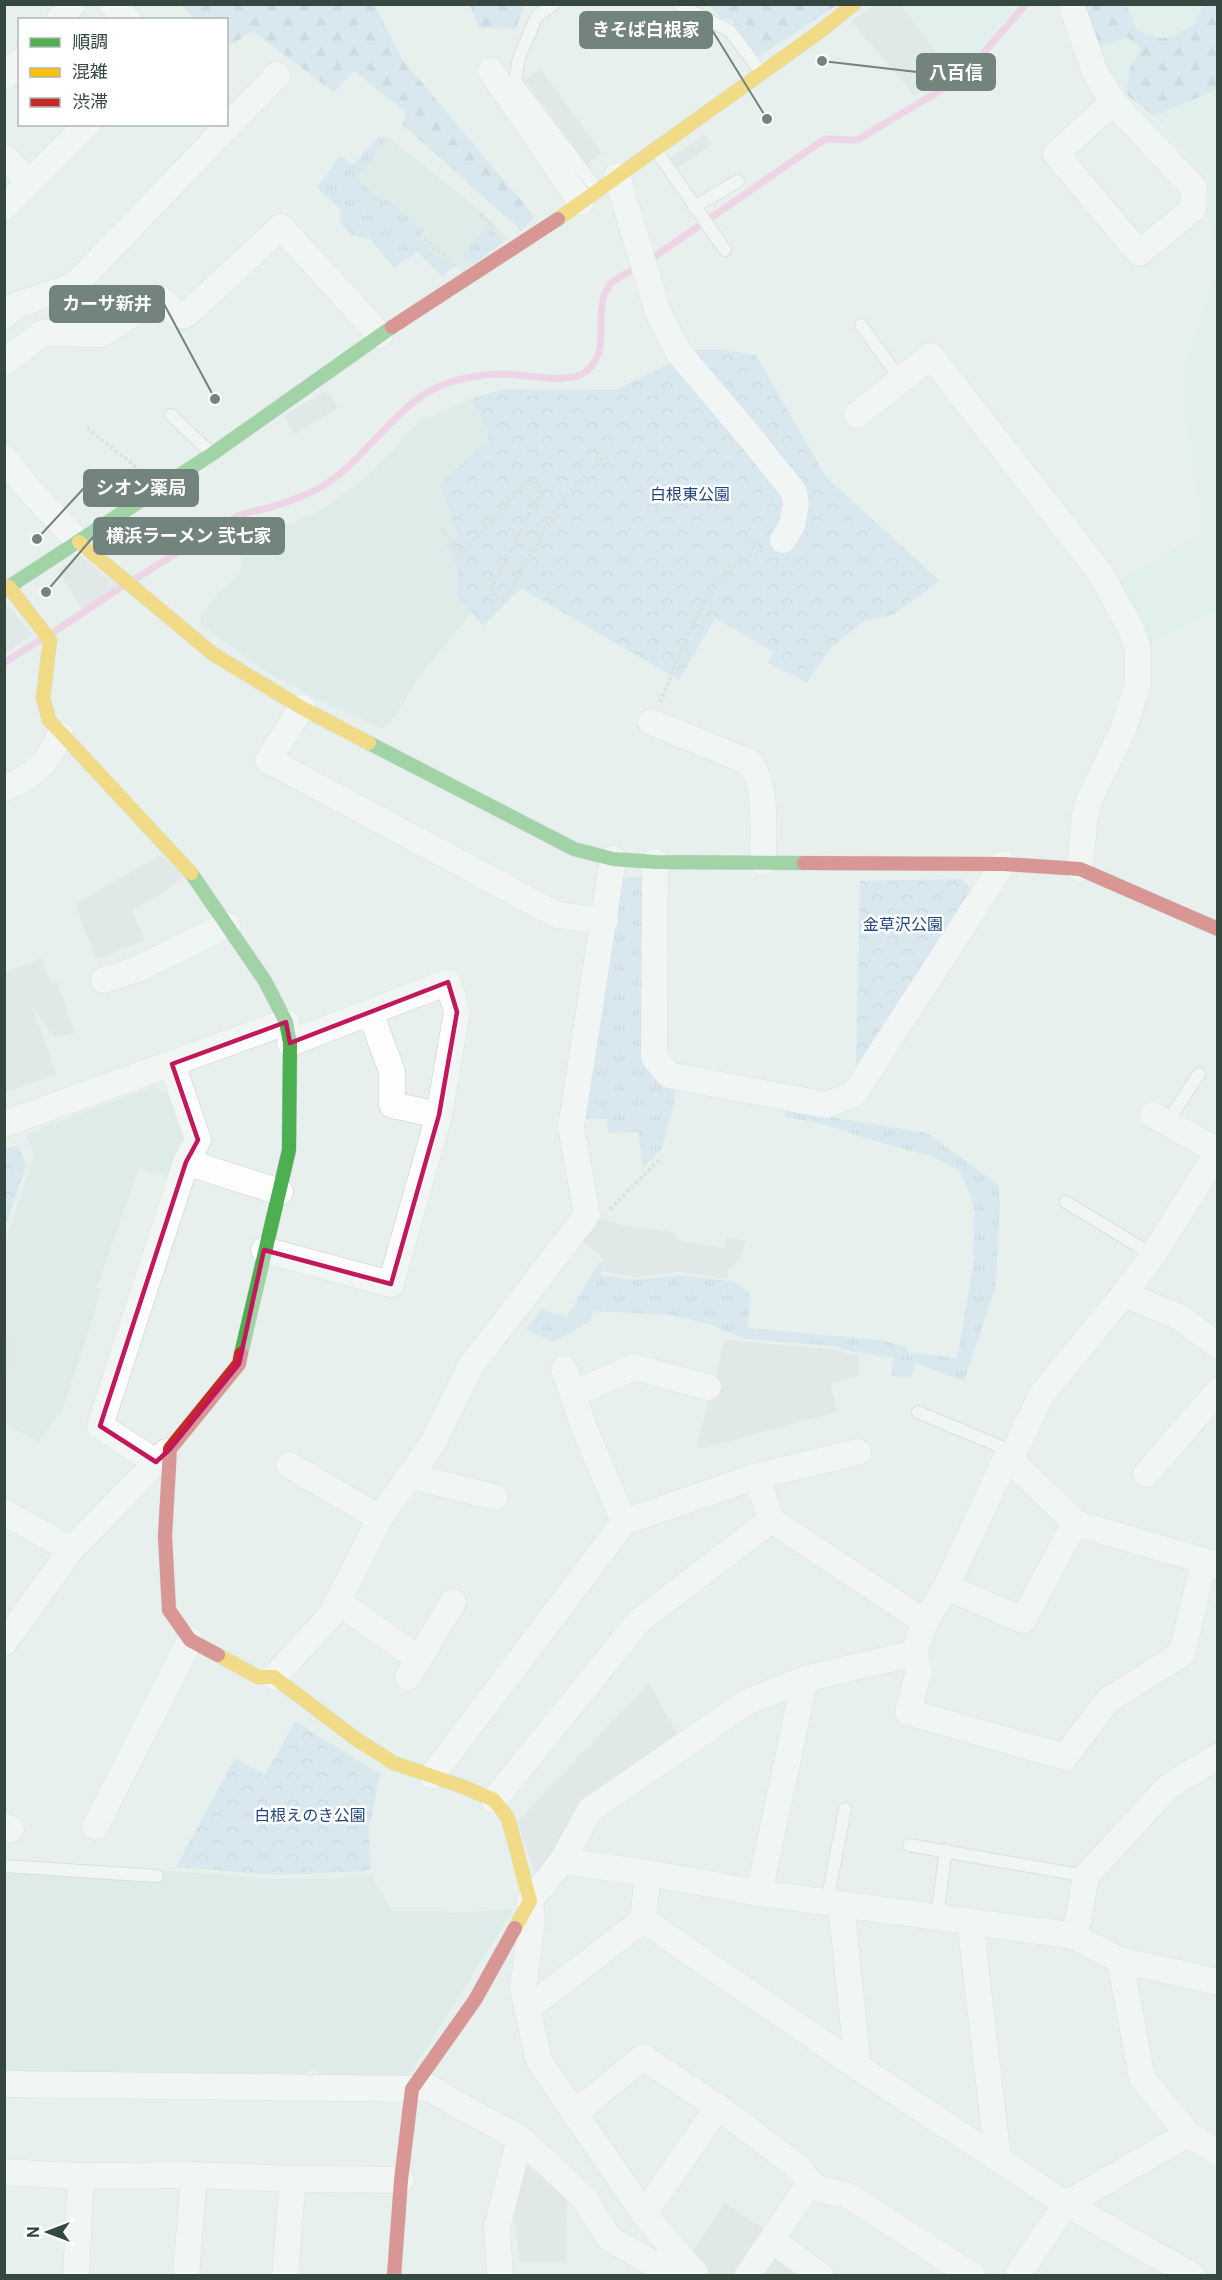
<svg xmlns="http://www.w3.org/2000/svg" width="1222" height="2280" viewBox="0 0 1222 2280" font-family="Roboto,'Noto Sans JP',sans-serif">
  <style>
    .residential { fill: #d5e5e0 }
    .education { fill: #d9efe9 }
    .grass { fill: url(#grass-tufts) }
    .forest { fill: url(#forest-firs) }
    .park { fill: url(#park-crowns) }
    .parking { fill: #d8e0dd }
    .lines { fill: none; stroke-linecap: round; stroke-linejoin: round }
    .stream { stroke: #f3b4db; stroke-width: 7 }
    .lane-casing { stroke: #c6cecc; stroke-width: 14 }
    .street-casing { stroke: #c6cecc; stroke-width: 27 }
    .fast-casing { stroke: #bed0cb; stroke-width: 15 }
    .slow-casing { stroke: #bed0cb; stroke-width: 15 }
    .jam-casing { stroke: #bed0cb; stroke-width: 15 }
    .path { stroke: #c9d1ce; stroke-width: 4; stroke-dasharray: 3 3; stroke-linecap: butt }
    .lane { stroke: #fcfdfc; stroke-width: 12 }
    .street { stroke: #fcfdfc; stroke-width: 26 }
    .fast { stroke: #4caf50; stroke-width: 14 }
    .slow { stroke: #ffc107; stroke-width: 14 }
    .jam { stroke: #c62828; stroke-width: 14 }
    .marked { fill: none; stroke: #c2185b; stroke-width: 4.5; stroke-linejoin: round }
    .labels { text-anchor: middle; stroke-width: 5; stroke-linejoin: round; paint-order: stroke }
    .park-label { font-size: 16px; fill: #214680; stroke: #fff }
    .leader { fill: none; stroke: #73837d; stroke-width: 2 }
    .callout-dot { fill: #73837d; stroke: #fff; stroke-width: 2 }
    .callout { fill: #73837d; stroke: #73837d; stroke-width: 2 }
    .callout-label { font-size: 18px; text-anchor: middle; font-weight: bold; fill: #fff }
  </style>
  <defs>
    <pattern id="grass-tufts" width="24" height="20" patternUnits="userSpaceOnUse" patternTransform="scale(1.5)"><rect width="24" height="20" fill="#c5deed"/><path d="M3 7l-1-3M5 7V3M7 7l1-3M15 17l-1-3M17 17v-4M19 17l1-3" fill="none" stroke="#aac0cc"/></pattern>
    <pattern id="forest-firs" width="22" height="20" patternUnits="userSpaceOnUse" patternTransform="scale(1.5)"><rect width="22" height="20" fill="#c5deed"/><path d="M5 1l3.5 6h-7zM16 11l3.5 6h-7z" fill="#aac0cc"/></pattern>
    <pattern id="park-crowns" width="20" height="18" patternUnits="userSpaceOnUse" patternTransform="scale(1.5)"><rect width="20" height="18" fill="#c5deed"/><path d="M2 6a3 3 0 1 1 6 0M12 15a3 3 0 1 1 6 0" fill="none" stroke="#aac0cc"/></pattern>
  </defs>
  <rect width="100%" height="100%" fill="#e8f0ee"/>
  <g class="residential">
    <polygon points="378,137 388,137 482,212 508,238 464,271 456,266 442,276 418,252 402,262 340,156 354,165"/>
    <polygon points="471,399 488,430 488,441 444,479 441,487 458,536 444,545 458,565 460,576 457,596 472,613 418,678 395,717 383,729 319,700 265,671 201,625 200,618 217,594 238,576 242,563 239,540 313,515 347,492 376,468 418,422"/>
    <polygon points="153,1086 168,1093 183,1131 183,1145 172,1178 139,1168 97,1287 102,1289 61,1414 59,1413 39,1442 5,1423 5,1243 34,1156 26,1134"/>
    <polygon points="5,1863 172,1871 279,1879 333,1879 371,1874 392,1911 446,1911 447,1913 514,1909 408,2077 321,2077 314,2069 302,2075 5,2075"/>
  </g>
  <g class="education">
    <polygon points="902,5 901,5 1015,5 968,65 956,76"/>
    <polygon points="1083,5 1217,5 1217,248 1209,208 1212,177 1194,162 1154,116 1126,94 1101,66"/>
    <polygon points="1217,273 1217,610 1145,646 1114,582 1205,533 1187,412 1187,363"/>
  </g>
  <g class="grass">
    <polygon points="1203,5 1217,5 1217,7 1194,25"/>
    <polygon points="378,137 388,137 356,179 383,201 387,199 424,229 419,237 436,256 456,265 442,276 417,252 394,268 370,239 352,235 341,224 340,209 317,188 340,156 354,165"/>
    <polygon points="487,224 503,242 474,264 462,256"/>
    <polygon points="626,877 640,877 643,884 664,1083 675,1089 673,1109 661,1149 643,1168 638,1132 608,1133 607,1119 581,1119 618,883"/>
    <polygon points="786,1110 927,1133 998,1184 1000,1205 996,1285 964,1381 915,1363 911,1378 892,1376 893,1358 844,1350 834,1346 745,1339 709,1324 672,1315 594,1311 590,1321 553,1342 526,1330 541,1309 567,1317 599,1262 603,1263 601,1275 635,1280 680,1275 734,1282 750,1292 748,1328 880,1340 907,1347 906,1352 957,1358 975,1256 972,1255 975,1235 973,1234 975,1213 972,1198 959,1171 931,1156 885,1144 824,1124 785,1117"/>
  </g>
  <g class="forest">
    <polygon points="181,5 375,5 402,59 534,216 522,231 402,124 406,112 354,71 334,92 252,31 227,48 226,20 195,19"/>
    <polygon points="470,5 470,4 525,5 515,29 479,28"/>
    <polygon points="709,5 837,5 757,58 731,19 720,18"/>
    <path d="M1083,5H1126L1136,29C1143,32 1151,37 1159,38C1177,40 1204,17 1217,7V89L1154,116L1126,94L1131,65L1140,53L1139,46L1127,37L1107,45L1096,46Z"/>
  </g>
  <g class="park">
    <path d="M697,350H724L756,355L826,477L940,581L892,615L863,622L830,648L807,683L768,663L773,652L715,618L679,680L521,588L483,626L457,596C461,571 458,566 444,545L458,536L441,487L444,479L488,441V430L471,399L503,389L615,390Z"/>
    <polygon points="961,879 977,894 856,1074 860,881"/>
    <polygon points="18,1145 26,1165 5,1228 5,1149"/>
    <polygon points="295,1721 380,1774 369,1830 370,1871 276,1875 176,1867 235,1758 265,1775"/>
  </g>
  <g class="parking">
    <polygon points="875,5 901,5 952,72 915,96 851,21"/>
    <polygon points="540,68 602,153 587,164 525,80"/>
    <polygon points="705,135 712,145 675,169 668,159"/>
    <polygon points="327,390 338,408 295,434 284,416"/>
    <polygon points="80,556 117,585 81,609 58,570"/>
    <polygon points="4,603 33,634 5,654 4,654"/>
    <polygon points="161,855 183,876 166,891 132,911 145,941 96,959 75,904"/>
    <polygon points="42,958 51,984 57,982 75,1033 55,1038 31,1005 57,1074 5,1093 5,972"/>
    <polygon points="599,1217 622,1225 676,1233 676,1240 724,1248 726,1237 745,1240 741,1257 733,1267 729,1267 727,1279 679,1272 635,1277 602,1271 604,1259 579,1238"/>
    <polygon points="5,1339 18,1344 5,1383"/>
    <polygon points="725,1340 831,1349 859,1356 859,1376 831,1384 837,1412 700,1449 697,1445"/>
    <polygon points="649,1683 680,1739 540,1871 534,1870 517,1822"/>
    <polygon points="525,2165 536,2172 567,2199 566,2263 520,2262 514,2218 514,2194"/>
    <polygon points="725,2203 765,2230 735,2275 710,2275 687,2260"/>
    <polygon points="777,2252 808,2276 759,2276"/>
  </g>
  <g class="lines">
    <g class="stream">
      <path d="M135,579C170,558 204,534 240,515C250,511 261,510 271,507C291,501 312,494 329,482C367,456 399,403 438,387C457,378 479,375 500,374C524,373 570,387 588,370C614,346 589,308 612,282L657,255L816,145L825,139L857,140L956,81L973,65L1026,4"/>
      <polyline points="55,631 121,587"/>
      <polyline points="4,663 40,640"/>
    </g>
    <g class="lane-casing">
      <g id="lane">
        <polyline points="554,4 537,16 519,58 515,81 597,189"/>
        <polyline points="678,4 730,31 761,72"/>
        <polyline points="656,150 725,250"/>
        <polyline points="694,207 738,181"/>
        <polyline points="861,325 901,380"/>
        <polyline points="171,415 212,454"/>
        <polyline points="1167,1123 1199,1074"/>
        <polyline points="1066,1202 1153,1255"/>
        <polyline points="918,1412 1013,1452"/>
        <polyline points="909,1845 1086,1876"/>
        <polyline points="4,1866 157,1876"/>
        <polyline points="827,1902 845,1809"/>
        <polyline points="937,1916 946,1850"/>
      </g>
    </g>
    <g class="street-casing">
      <g id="street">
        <polyline points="112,4 128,20"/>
        <polyline points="1071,4 1095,72 1113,102 1194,188 1193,209 1139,253 1056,154 1113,102"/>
        <polyline points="59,20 73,4"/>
        <polyline points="491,71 581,202"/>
        <polyline points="4,77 20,61"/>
        <polyline points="4,157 30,182"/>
        <polyline points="617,176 658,312 679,353 750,437 794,492 796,504 792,525 783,540"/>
        <polyline points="4,207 88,124"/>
        <polyline points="4,316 16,305 74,286 277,75"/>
        <polyline points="4,363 42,333 102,334 158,297 178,315 186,315 281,227 380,335"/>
        <polyline points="857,415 931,356 1101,574 1132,631 1138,650 1138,683 1123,730 1090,798 1085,814 1080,869"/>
        <polyline points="4,458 33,494 79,542"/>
        <polyline points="302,708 268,760 557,915 605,921"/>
        <path d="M651,722L749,762C768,784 763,834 763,862"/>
        <path d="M4,788C36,775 47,765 60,734"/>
        <polyline points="655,862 654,1057 669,1075 826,1105 854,1094 1003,864"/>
        <polyline points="104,980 138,969 227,925"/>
        <polyline points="370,1013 392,1071 392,1105 439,1115"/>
        <polyline points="1153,1115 1218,1151"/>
        <polyline points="4,1124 286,1022"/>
        <polyline points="186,1162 280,1192"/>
        <polyline points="264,1250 391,1284 439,1115 457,1012 448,982 290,1043"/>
        <polyline points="1124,1294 1181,1318 1218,1346"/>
        <polyline points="564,1369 585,1430 624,1522"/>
        <polyline points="573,1394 634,1367 708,1387"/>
        <polyline points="1007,1456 1075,1523 1218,1565"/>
        <polyline points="156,1462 100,1426 186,1162 198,1140 172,1064"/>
        <polyline points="289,1465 380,1518"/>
        <polyline points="1146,1474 1218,1391"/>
        <polyline points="410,1476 495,1497"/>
        <polyline points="757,1476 771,1520 925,1622"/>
        <polyline points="4,1512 71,1550"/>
        <polyline points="1204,1561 1182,1654 1108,1700 1065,1757 908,1712 919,1671 914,1653 925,1622 946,1587 1007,1456 1014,1452 1042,1394 1124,1294 1153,1255 1218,1152"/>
        <polyline points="946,1587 1023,1620 1075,1523"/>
        <polyline points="338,1602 419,1659"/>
        <polyline points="4,1643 71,1550 166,1452"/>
        <polyline points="274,1677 331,1615 380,1518 434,1441 470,1367 587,1215 571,1127 613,859"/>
        <polyline points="408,1677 453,1602"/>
        <polyline points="432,1776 624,1522 757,1476 858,1452"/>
        <polyline points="494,1800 639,1621 771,1520"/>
        <polyline points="4,1826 11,1829"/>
        <polyline points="95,1827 190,1640"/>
        <polyline points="562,1861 648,1873 759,1893 1062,1934 1075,1937 1120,1960 1142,2078 1188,2134 1218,2152"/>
        <polyline points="759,1893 805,1679"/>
        <polyline points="841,1904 858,2067"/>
        <polyline points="643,1920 858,2067 1066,2204 1193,2276"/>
        <polyline points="970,1921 998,2159"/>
        <polyline points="1075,1937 1086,1876 1168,1787 1218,1756"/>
        <polyline points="1120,1960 1218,1982"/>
        <polyline points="527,2009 643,1920 648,1873"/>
        <polyline points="4,2084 412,2089 428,2087 467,2110 520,2138 584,2198 609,2238 652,2263 689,2267 695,2272"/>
        <polyline points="574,2114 643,2057 718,2107 798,2167 810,2183 822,2190 847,2195 973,2276"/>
        <polyline points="4,2172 81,2176 194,2175 293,2179 401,2180"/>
        <polyline points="644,2214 718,2107"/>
        <polyline points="773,2241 821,2276"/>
        <polyline points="689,2267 644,2214 539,2061 523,1989 532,1921 530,1901 562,1861 590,1810 747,1702 805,1679 914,1653"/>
        <polyline points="76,2276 81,2176"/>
        <polyline points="186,2276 194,2175"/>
        <polyline points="285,2276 293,2179"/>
        <polyline points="500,2276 497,2227 520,2138"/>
        <polyline points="747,2276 810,2183"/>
        <polyline points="1017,2276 1066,2204 1188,2134"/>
      </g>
    </g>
    <g class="fast-casing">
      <g id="fast">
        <polyline points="4,590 212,454 392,327"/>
        <polyline points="369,743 574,849 613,859 655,862 804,863"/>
        <polyline points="191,873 265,981 286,1022 290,1043 289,1150 241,1354"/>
      </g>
    </g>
    <g class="slow-casing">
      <g id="slow">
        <polyline points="558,219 822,30 854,4"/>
        <polyline points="79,542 213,654 302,708 369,743"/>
        <polyline points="9,587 50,640 43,698 49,720 191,873"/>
        <polyline points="218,1655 258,1677 274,1677 356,1739 394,1763 461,1786 494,1800 508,1818 530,1901 515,1928"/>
      </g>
    </g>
    <g class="jam-casing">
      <g id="jam">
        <polyline points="392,327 558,219"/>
        <polyline points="804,863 1003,864 1080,869 1218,929"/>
        <polyline points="218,1655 190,1640 169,1610 165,1536 170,1449 239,1364 241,1354"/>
        <polyline points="394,2276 401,2180 412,2089 475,2000 515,1928"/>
      </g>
    </g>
    <g class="path">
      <polyline points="481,214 494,229"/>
      <polyline points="424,239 439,252 450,258"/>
      <polyline points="87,428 141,471"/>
      <polyline points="442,528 459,553 478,536 524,483 534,480 539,483 540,494 493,585 493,595 497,600 504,600 508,595 559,503 603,458 610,458"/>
      <polyline points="750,540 760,546"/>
      <path d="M660,702C683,653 705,567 764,550"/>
      <polyline points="610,1209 659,1160"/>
    </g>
    <use href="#lane" class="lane"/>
    <use href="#street" class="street"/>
    <use href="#fast" class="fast"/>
    <use href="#slow" class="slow"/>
    <use href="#jam" class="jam"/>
  </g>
  <path d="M0 0H1222V2280H0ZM448,982L457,1012L439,1115L391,1284L264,1250L239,1364L170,1449L156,1462L100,1426L186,1162L198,1140L172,1064L286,1022L290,1043Z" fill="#e8f0ee" fill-opacity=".55" fill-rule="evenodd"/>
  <path class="marked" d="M448,982L457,1012L439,1115L391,1284L264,1250L239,1364L170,1449L156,1462L100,1426L186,1162L198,1140L172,1064L286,1022L290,1043Z"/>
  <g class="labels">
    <g class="park-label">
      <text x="690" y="500">白根東公園</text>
      <text x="903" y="930">金草沢公園</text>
      <text x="310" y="1821">白根えのき公園</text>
    </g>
  </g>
  <path class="leader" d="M767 119L712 30M822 61L917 72M215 399L164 304M37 539L84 488M46 592L94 536"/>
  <g class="callout-dot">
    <circle cx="767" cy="119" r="6"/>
    <circle cx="822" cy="61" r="6"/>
    <circle cx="215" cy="399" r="6"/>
    <circle cx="37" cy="539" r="6"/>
    <circle cx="46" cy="592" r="6"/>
  </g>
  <g class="callout">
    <rect x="580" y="12" width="132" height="36" rx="6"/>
    <rect x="917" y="54" width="78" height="36" rx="6"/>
    <rect x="50" y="286" width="114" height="36" rx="6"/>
    <rect x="84" y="470" width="114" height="36" rx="6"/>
    <rect x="94" y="518" width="190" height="36" rx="6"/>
  </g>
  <g class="callout-label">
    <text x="646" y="36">きそば白根家</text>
    <text x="956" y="79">八百信</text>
    <text x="107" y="310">カーサ新井</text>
    <text x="141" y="494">シオン薬局</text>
    <text x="189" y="542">横浜ラーメン 弐七家</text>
  </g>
  <rect width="1222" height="2280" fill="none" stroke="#344840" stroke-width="12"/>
  <rect x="18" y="18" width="210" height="108" fill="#ffffff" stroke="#aeb6b3" stroke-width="1.5"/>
  <rect x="30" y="38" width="30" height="9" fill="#4caf50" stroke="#aeb6b3" stroke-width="1.5"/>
  <text x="72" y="48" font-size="18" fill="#344840">順調</text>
  <rect x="30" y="68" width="30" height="9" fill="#ffc107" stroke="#aeb6b3" stroke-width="1.5"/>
  <text x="72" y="78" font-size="18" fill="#344840">混雑</text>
  <rect x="30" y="98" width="30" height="9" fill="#c62828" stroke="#aeb6b3" stroke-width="1.5"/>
  <text x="72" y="108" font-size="18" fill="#344840">渋滞</text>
  <g transform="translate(48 2232) rotate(270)" stroke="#ffffff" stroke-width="4.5" paint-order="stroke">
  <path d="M0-4.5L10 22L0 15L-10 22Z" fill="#344840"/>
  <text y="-9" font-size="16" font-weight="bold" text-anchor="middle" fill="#344840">N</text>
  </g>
</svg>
